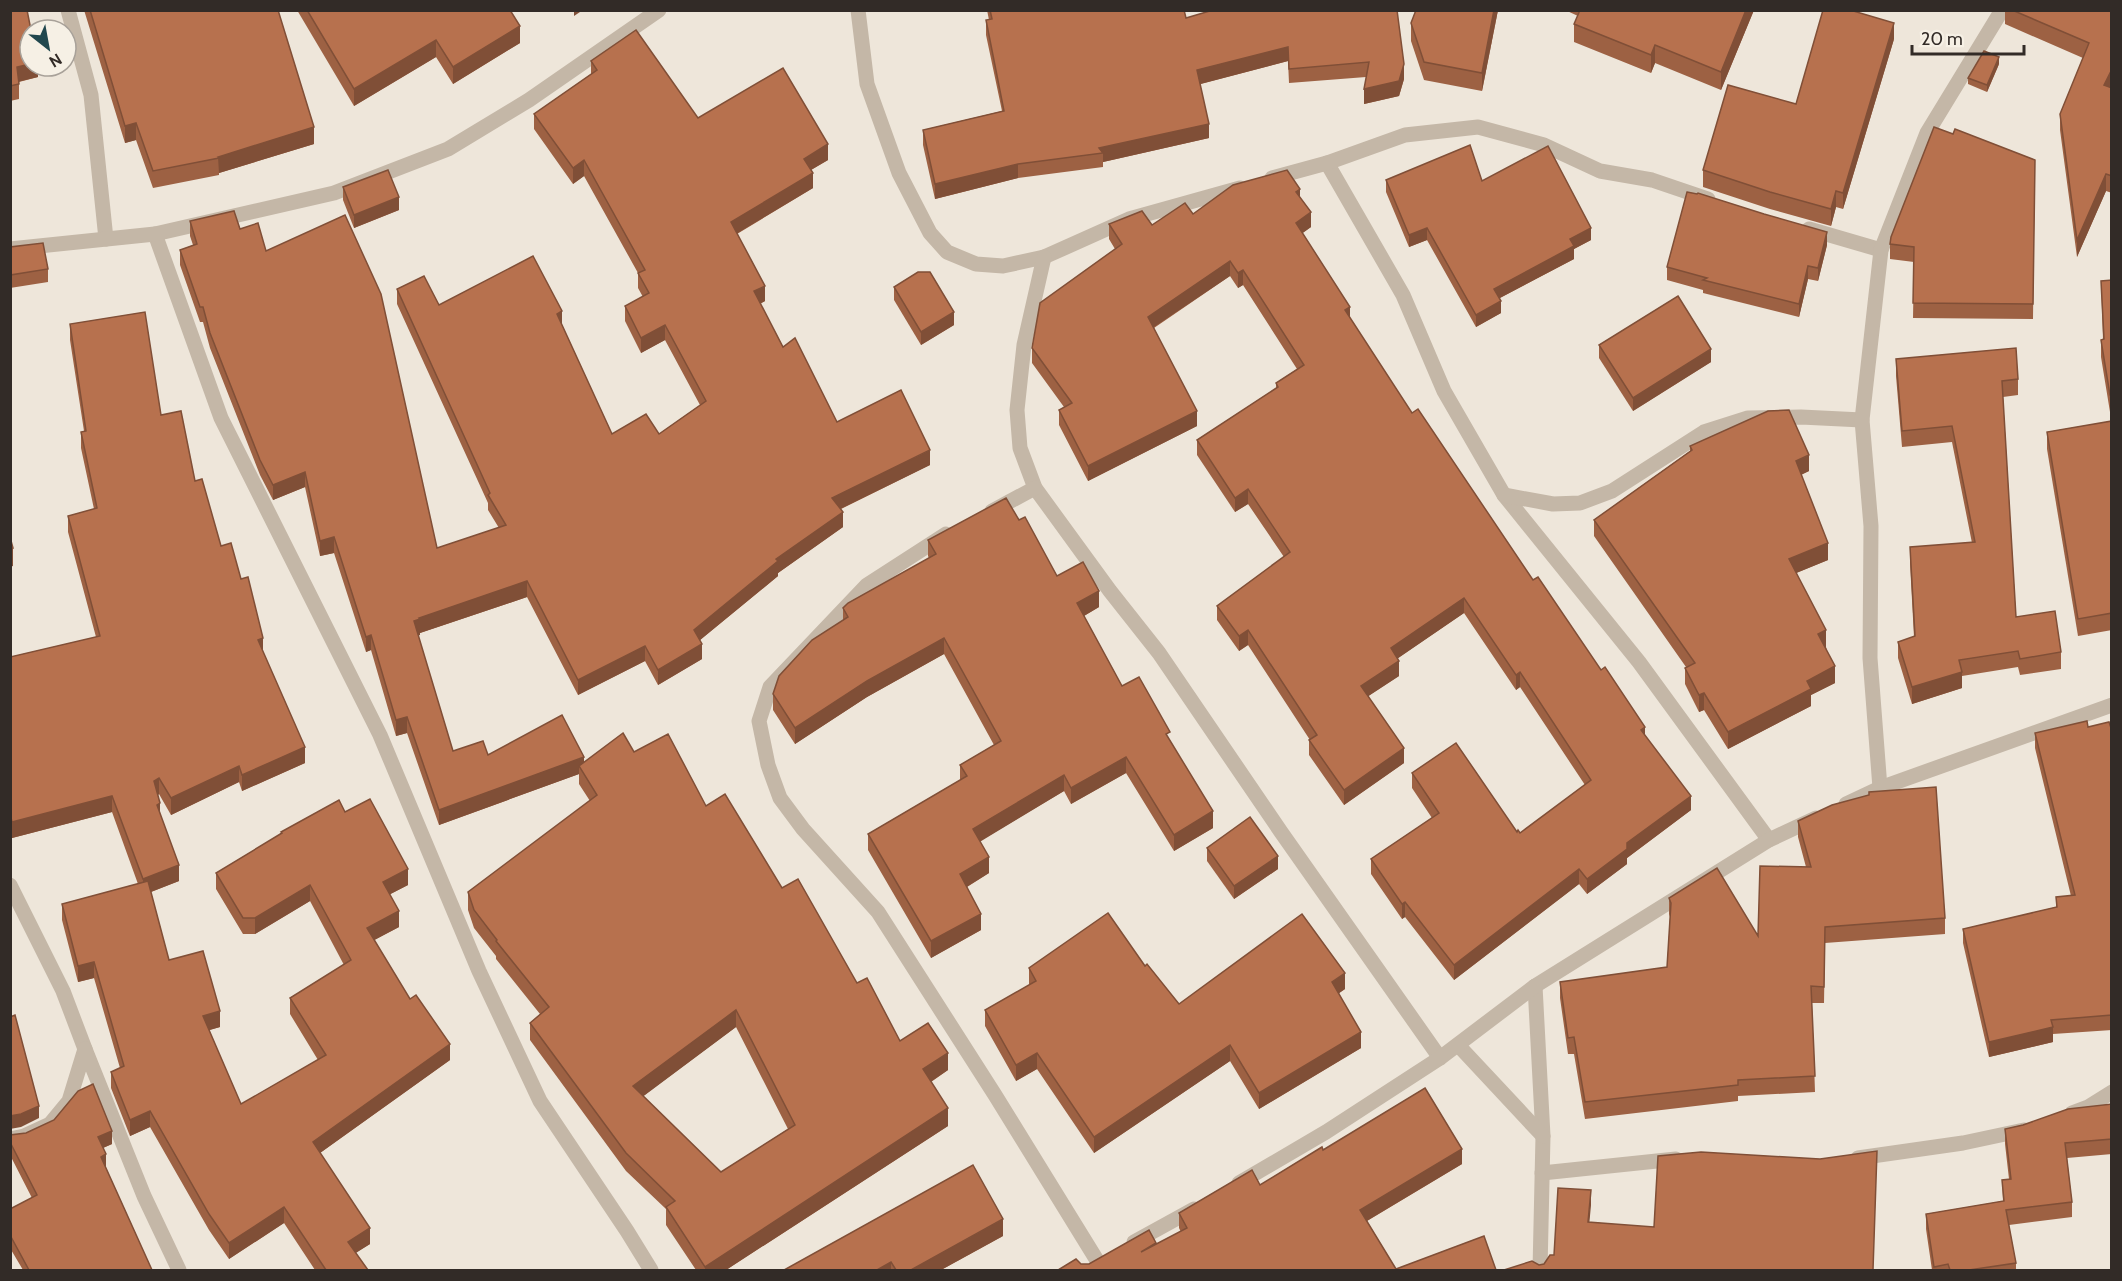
<svg xmlns="http://www.w3.org/2000/svg" width="2122" height="1281" viewBox="0 0 2122 1281" font-family="Cabin,sans-serif">
  <style>
    .lines { fill: none; stroke-linecap: round; stroke-linejoin: round }
    .minor { stroke: #c4b7a7; stroke-width: 15 }
    .wall { fill: #9d6143; fill-rule: evenodd }
    .shaded-wall { fill: #804f37 }
    .building { fill: #b7714e; stroke: #804f37; stroke-width: 1.5; fill-rule: evenodd }
  </style>
  <rect width="100%" height="100%" fill="#eee6da"/>
  <g class="lines">
    <g class="minor">
      <polyline points="68,10 91,95 106,239"/>
      <polyline points="858,10 867,84 899,173 930,233 947,252 976,264 1003,266 1044,257 1129,219 1240,188"/>
      <polyline points="1327,163 1403,295 1444,391 1504,495 1639,662 1769,840"/>
      <polyline points="1272,178 1327,163 1405,135 1478,127 1544,145 1600,171 1652,180 1708,199"/>
      <polyline points="1809,229 1881,250"/>
      <polyline points="155,234 221,418 380,735 479,971 540,1101 627,1231 651,1270"/>
      <polyline points="10,249 155,234 334,193 448,149 529,100 659,10"/>
      <polyline points="1044,257 1024,345 1017,410 1020,448 1035,488 1110,591 1159,653 1281,832 1440,1058"/>
      <polyline points="1504,495 1553,504 1580,503 1612,491 1704,432 1748,418 1801,417 1862,420"/>
      <polyline points="992,511 1035,488"/>
      <polyline points="946,534 867,585 770,687 759,721 768,765 780,798 803,829 878,912 995,1095 1098,1262"/>
      <polyline points="1880,788 1870,658 1871,526 1862,420 1881,250 1927,133 2002,10"/>
      <polyline points="1846,804 1880,788 2112,705"/>
      <polyline points="10,885 63,991 85,1049 69,1101 50,1124 24,1136 10,1139"/>
      <polyline points="1535,986 1543,1136 1540,1270"/>
      <polyline points="1458,1045 1543,1136"/>
      <polyline points="85,1049 144,1196 179,1270"/>
      <polyline points="2072,1113 2088,1107 2112,1092"/>
      <polyline points="1858,1158 1963,1143 2024,1130"/>
      <polyline points="1542,1173 1676,1159"/>
      <polyline points="1239,1183 1326,1132 1440,1058 1535,986 1769,840 1816,818"/>
      <polyline points="1134,1242 1194,1209"/>
    </g>
  </g>
  <g class="wall">
    <polygon points="10,10 38,66 38,77 19,82 19,99 10,101"/>
    <polygon points="84,10 278,10 314,144 219,173 219,175 153,188 136,140 125,143"/>
    <polygon points="297,10 510,10 520,43 453,84 436,57 354,106"/>
    <polygon points="987,10 1184,10 1186,18 1397,10 1404,79 1399,96 1364,104 1366,77 1289,83 1288,61 1200,84 1209,138 1103,162 1103,167 1018,178 935,199 923,145 923,130 1002,111 986,35 986,20 989,20"/>
    <polygon points="1416,10 1498,10 1482,91 1424,80 1411,41 1411,23"/>
    <polygon points="1565,10 1754,10 1721,90 1655,63 1651,73 1574,42 1574,24 1578,16"/>
    <polygon points="2005,10 2112,10 2111,88 2112,88 2112,193 2106,191 2077,257 2060,130 2060,114 2083,58 2005,24"/>
    <polygon points="1894,39 1843,209 1836,207 1831,226 1770,209 1703,187 1703,170 1796,104"/>
    <path d="M591,61L698,118L828,160L811,170L813,188L737,234L765,301L760,304L783,347L837,422L930,465L841,509L843,527L778,573V576L700,640L702,659L658,685L645,661L578,695L527,597L420,633V635H418L453,751L584,762L634,752L706,806L782,888L857,983L900,1041L948,1070L931,1082L948,1126L726,1270H696L666,1225V1209L626,1171L530,1040V1023L540,1014L496,959V956L474,928L468,910V892L590,801L579,784V774L439,825L407,733L396,736L371,650L366,652L334,553L320,556L305,487L273,500L260,475L210,348L203,322H200L180,265V250L193,245L190,236V221L240,229L266,251L437,548L499,528L488,510V503L397,304V289L439,305L562,325L612,434H659L700,405L665,340L641,353L625,321V306L643,297L638,288V273L584,176L573,184L534,129V114L591,74ZM736,1027L788,1129L721,1172L643,1096Z"/>
    <polygon points="1999,64 1987,92 1968,84 1968,78"/>
    <polygon points="1953,134 2035,160 2033,319 1913,318 1914,262 1890,259 1890,244"/>
    <polygon points="1386,180 1482,181 1591,240 1574,249 1574,259 1500,298 1501,313 1476,327 1427,240 1409,247 1386,192"/>
    <polygon points="343,187 399,210 354,228 343,200"/>
    <polygon points="1300,197 1311,227 1302,233 1350,318 1412,413 1645,736 1691,810 1627,858 1627,864 1587,894 1579,884 1454,980 1405,917 1402,919 1371,874 1371,859 1432,818 1412,788 1412,773 1517,832 1520,833 1585,785 1520,687 1516,690 1464,613 1398,658 1399,676 1368,696 1404,763 1344,805 1309,755 1309,740 1310,740 1248,645 1239,651 1217,620 1217,606 1284,557 1248,504 1235,512 1197,455 1197,440 1276,388 1276,383 1297,369 1243,285 1238,288 1230,276 1154,328 1197,426 1088,481 1059,425 1059,410 1064,407 1032,363 1032,348 1115,249 1109,239 1109,224 1152,225 1193,214"/>
    <polygon points="1827,245 1818,281 1808,279 1799,317 1703,293 1703,290 1667,280 1667,267"/>
    <polygon points="10,247 48,269 48,282 10,288"/>
    <polygon points="2112,280 2112,411 2110,412 2101,357 2101,340 2103,339 2101,281"/>
    <polygon points="894,287 954,325 921,345 894,300"/>
    <polygon points="70,324 161,415 195,481 221,546 241,579 263,653 305,763 242,791 239,782 171,815 159,794 158,795 160,815 179,881 151,892 169,960 220,1027 209,1030 241,1104 318,1060 290,1014 290,998 344,965 310,901 255,934 243,934 216,889 216,873 281,834 281,832 345,812 408,885 390,894 399,927 374,940 410,999 450,1060 320,1153 370,1244 355,1253 367,1270 315,1270 284,1223 229,1259 209,1230 150,1127 130,1136 111,1088 111,1072 120,1068 94,978 78,982 62,920 62,904 138,884 112,812 12,838 10,830 10,657 96,637 68,532 68,516 94,509 81,448 81,432 84,431 70,340"/>
    <polygon points="1599,345 1711,362 1633,411 1599,358"/>
    <polygon points="1896,359 2018,379 2018,395 2003,397 2016,617 2061,652 2061,669 2020,675 2018,667 1962,676 1962,688 1912,704 1898,658 1898,642 1914,637 1910,563 1910,547 1972,543 1952,442 1902,447 1896,376"/>
    <polygon points="2112,421 2112,630 2078,636 2047,449 2047,432"/>
    <polygon points="1690,446 1809,471 1801,475 1828,560 1796,573 1826,647 1835,683 1811,695 1811,706 1728,749 1704,710 1699,712 1685,684 1685,668 1686,667 1594,536 1594,520 1690,451"/>
    <polygon points="1019,520 1057,576 1099,607 1084,616 1122,686 1170,740 1213,828 1174,851 1126,773 1071,804 1064,791 980,841 989,873 967,887 981,930 931,958 868,850 868,834 960,780 960,765 994,745 944,654 867,697 795,744 773,710 773,694 843,620 843,608 929,558 928,556 928,540"/>
    <polygon points="2088,727 2112,731 2112,1030 2053,1034 2053,1042 1989,1057 1963,943 1963,929 2056,907 2056,897 2071,896 2035,748 2035,733"/>
    <polygon points="1798,821 1945,918 1945,934 1825,943 1824,1003 1812,1003 1815,1092 1738,1096 1738,1101 1585,1119 1574,1054 1568,1054 1560,998 1560,982 1667,967 1670,917 1669,914 1669,898 1758,936 1806,867 1798,837"/>
    <polygon points="1207,848 1278,869 1234,899 1207,861"/>
    <polygon points="1145,966 1179,1004 1345,989 1339,993 1361,1048 1259,1109 1230,1061 1094,1153 1037,1069 1016,1081 985,1026 985,1010 1029,985 1029,968"/>
    <polygon points="1425,1088 1462,1149 1462,1164 1367,1221 1396,1269 1484,1236 1496,1270 1058,1270 1076,1259 1081,1264 1089,1264 1149,1230 1156,1244 1181,1232 1179,1228 1179,1213 1252,1170 1260,1185 1322,1147 1323,1150"/>
    <polygon points="2112,1089 2112,1154 2067,1158 2072,1202 2072,1217 2009,1225 2016,1263 2016,1270 1932,1270 1926,1229 1926,1214 2003,1201 2002,1180 2009,1179 2005,1144 2005,1129 2111,1104"/>
    <polygon points="54,1120 112,1144 103,1148 106,1167 105,1167 152,1270 23,1270 10,1248 10,1209 32,1198 10,1155 10,1135 26,1133"/>
    <polygon points="1003,1236 941,1270 784,1270"/>
  </g>
  <g class="shaded-wall">
    <polygon points="574,10 583,10 574,16"/>
    <polygon points="1494,10 1498,10 1482,91 1482,73"/>
    <polygon points="1746,10 1754,10 1721,90 1721,72"/>
    <polygon points="1894,23 1894,39 1843,209 1843,193"/>
    <polygon points="520,26 520,43 453,84 453,67"/>
    <polygon points="436,40 436,57 354,106 354,89"/>
    <polygon points="1655,45 1655,63 1651,73 1651,55"/>
    <polygon points="1288,47 1288,61 1197,85 1197,70"/>
    <polygon points="1999,57 1999,64 1987,92 1987,85"/>
    <polygon points="30,64 30,66 38,66 38,77 17,82 17,67"/>
    <polygon points="1404,64 1404,79 1399,96 1364,104 1364,89"/>
    <polygon points="2112,69 2112,86 2104,102 2104,85"/>
    <polygon points="136,123 136,140 125,143 125,126"/>
    <polygon points="1209,124 1209,138 1103,162 1103,153 1099,148"/>
    <polygon points="314,127 314,144 219,173 218,157"/>
    <polygon points="828,144 828,160 804,174 804,159"/>
    <polygon points="584,160 584,176 573,184 573,168"/>
    <polygon points="1018,164 1018,178 935,199 935,184"/>
    <polygon points="813,173 813,188 731,237 731,222"/>
    <polygon points="2106,174 2106,191 2077,257 2077,240"/>
    <polygon points="1300,189 1300,203 1296,192"/>
    <polygon points="1836,191 1836,207 1831,226 1831,209"/>
    <polygon points="399,197 399,210 354,228 354,215"/>
    <polygon points="1311,212 1311,227 1296,238 1296,223"/>
    <polygon points="1427,228 1427,240 1409,247 1409,235"/>
    <polygon points="1591,228 1591,240 1574,249 1574,259 1494,301 1494,289 1570,239"/>
    <polygon points="1827,232 1827,245 1818,281 1818,268"/>
    <polygon points="1230,261 1230,276 1148,331 1148,317"/>
    <polygon points="1808,266 1808,279 1799,317 1799,304"/>
    <polygon points="1243,270 1243,285 1238,288 1238,273"/>
    <polygon points="765,286 765,301 754,307 754,291"/>
    <polygon points="1501,301 1501,313 1476,327 1476,315"/>
    <polygon points="1350,307 1350,322 1345,310"/>
    <polygon points="562,311 562,327 557,314"/>
    <polygon points="954,312 954,325 921,345 921,332"/>
    <polygon points="665,325 665,340 641,353 641,338"/>
    <polygon points="1711,349 1711,362 1633,411 1633,398"/>
    <polygon points="1197,411 1197,426 1088,481 1088,466"/>
    <polygon points="930,450 930,465 832,513 832,498"/>
    <polygon points="1809,455 1809,471 1796,477 1796,461"/>
    <polygon points="305,472 305,487 273,500 273,485"/>
    <polygon points="1248,489 1248,504 1235,512 1235,498"/>
    <polygon points="843,512 843,527 778,573 778,576 694,645 694,630 776,559"/>
    <polygon points="334,537 334,553 320,556 320,541"/>
    <polygon points="1828,543 1828,560 1789,576 1789,559"/>
    <polygon points="10,548 13,548 13,566 10,567"/>
    <polygon points="527,581 527,597 420,633 420,635 414,637 414,621 419,618"/>
    <polygon points="1099,591 1099,607 1077,620 1077,603"/>
    <polygon points="1464,598 1464,613 1391,663 1391,648"/>
    <polygon points="1248,630 1248,645 1239,651 1239,636"/>
    <polygon points="1826,630 1826,647 1818,651 1818,634"/>
    <polygon points="371,635 371,650 366,652 366,637"/>
    <polygon points="263,638 263,654 258,640"/>
    <polygon points="944,638 944,654 867,697 795,744 795,728 867,681"/>
    <polygon points="702,644 702,659 658,685 658,670"/>
    <polygon points="645,646 645,661 578,695 578,680"/>
    <polygon points="1399,661 1399,676 1361,701 1361,686"/>
    <polygon points="1835,666 1835,683 1811,695 1811,706 1728,749 1728,732 1807,681"/>
    <polygon points="1520,672 1520,687 1516,690 1516,675"/>
    <polygon points="1962,672 1962,688 1912,704 1912,687"/>
    <polygon points="1704,693 1704,710 1699,712 1699,695"/>
    <polygon points="407,717 407,733 396,736 396,720"/>
    <polygon points="1645,727 1645,742 1641,730"/>
    <polygon points="305,747 305,763 242,791 242,775"/>
    <polygon points="1404,748 1404,763 1344,805 1344,790"/>
    <polygon points="584,757 584,772 579,766 579,774 439,825 439,810"/>
    <polygon points="1126,757 1126,773 1071,804 1071,788"/>
    <polygon points="239,766 239,782 171,815 171,798"/>
    <polygon points="1064,775 1064,791 973,846 973,829"/>
    <polygon points="159,778 159,794 154,797 154,781"/>
    <polygon points="112,796 112,812 12,838 12,822"/>
    <polygon points="1691,796 1691,810 1627,858 1627,864 1587,894 1587,879 1627,843"/>
    <polygon points="160,803 160,820 157,805"/>
    <polygon points="1213,811 1213,828 1174,851 1174,835"/>
    <polygon points="1278,856 1278,869 1234,899 1234,886"/>
    <polygon points="989,857 989,873 960,891 960,874"/>
    <polygon points="179,865 179,881 143,895 143,879"/>
    <polygon points="408,869 408,885 383,898 383,882"/>
    <polygon points="1579,869 1579,884 1454,980 1454,965"/>
    <polygon points="310,885 310,901 255,934 255,918"/>
    <polygon points="1405,902 1405,917 1402,919 1402,904"/>
    <polygon points="399,911 399,927 367,944 367,928"/>
    <polygon points="981,914 981,930 931,958 931,941"/>
    <polygon points="94,962 94,978 78,982 78,966"/>
    <polygon points="1345,973 1345,989 1332,998 1332,982"/>
    <polygon points="736,1010 736,1027 633,1104 633,1086"/>
    <polygon points="220,1011 220,1027 203,1032 203,1016"/>
    <polygon points="2053,1027 2053,1042 1989,1057 1989,1042"/>
    <polygon points="1361,1032 1361,1048 1259,1109 1259,1093"/>
    <polygon points="450,1044 450,1060 313,1158 313,1142"/>
    <polygon points="1230,1045 1230,1061 1094,1153 1094,1137"/>
    <polygon points="948,1053 948,1070 923,1087 923,1069"/>
    <polygon points="1037,1053 1037,1069 1016,1081 1016,1065"/>
    <polygon points="39,1106 39,1118 21,1127 10,1129 10,1116"/>
    <polygon points="948,1108 948,1126 726,1270 705,1270 705,1267"/>
    <polygon points="150,1111 150,1127 130,1136 130,1120"/>
    <polygon points="112,1131 112,1144 98,1150 98,1137"/>
    <polygon points="1462,1149 1462,1164 1360,1225 1360,1210"/>
    <polygon points="106,1154 106,1167 101,1170 101,1157"/>
    <polygon points="1591,1190 1591,1205 1588,1237 1588,1222"/>
    <polygon points="284,1207 284,1223 229,1259 229,1243"/>
    <polygon points="1003,1219 1003,1236 941,1270 911,1270"/>
    <polygon points="370,1228 370,1244 348,1258 348,1242"/>
    <polygon points="891,1262 891,1270 877,1270"/>
  </g>
  <g class="building">
    <polygon points="10,10 27,10 31,30 30,30 30,64 17,67 19,84 10,86"/>
    <polygon points="90,10 278,10 314,127 218,157 219,158 153,171 136,123 125,126"/>
    <polygon points="307,10 510,10 520,26 453,67 436,40 354,89"/>
    <polygon points="990,10 1184,10 1186,18 1213,10 1397,10 1404,64 1399,81 1364,89 1369,62 1289,69 1288,47 1197,70 1209,124 1099,148 1103,153 1018,164 935,184 923,130 1004,111 986,20 992,19"/>
    <polygon points="1416,10 1494,10 1482,73 1424,62 1411,23"/>
    <polygon points="1580,10 1746,10 1721,72 1655,45 1651,55 1574,24"/>
    <polygon points="1823,10 1850,10 1894,23 1843,193 1836,191 1831,209 1770,192 1703,170 1728,85 1796,104"/>
    <polygon points="2012,10 2112,10 2112,69 2104,85 2112,88 2112,176 2106,174 2077,240 2060,114 2089,43"/>
    <polygon points="636,30 698,118 783,68 828,144 804,159 813,173 731,222 765,286 754,291 783,347 795,338 837,422 901,390 930,450 832,498 843,512 776,559 778,561 694,630 702,644 658,670 645,646 578,680 527,581 419,618 420,619 414,621 453,751 483,741 488,755 562,715 584,757 439,810 407,717 396,720 371,635 366,637 334,537 320,541 305,472 273,485 260,460 210,333 203,307 200,307 180,250 197,244 190,221 234,211 240,229 258,223 266,251 345,215 381,294 437,548 506,525 488,495 490,493 397,289 424,276 439,305 533,256 562,311 557,314 612,434 646,414 659,434 706,401 665,325 641,338 625,306 649,293 638,273 645,270 584,160 573,168 534,114 597,70 591,61"/>
    <polygon points="1984,51 1999,57 1987,85 1968,78"/>
    <polygon points="1934,127 1953,134 1955,129 2035,160 2033,304 1913,303 1914,247 1890,244 1891,237"/>
    <polygon points="1470,145 1482,181 1548,146 1591,228 1570,239 1574,246 1494,289 1501,301 1476,315 1427,228 1409,235 1386,180"/>
    <polygon points="388,170 399,197 354,215 343,187"/>
    <polygon points="1287,170 1300,189 1296,192 1311,212 1296,223 1350,307 1345,310 1412,413 1418,409 1533,580 1538,577 1601,670 1605,667 1645,727 1641,730 1691,796 1627,843 1627,849 1587,879 1579,869 1454,965 1405,902 1402,904 1371,859 1439,813 1412,773 1456,743 1517,832 1518,830 1520,833 1591,780 1520,672 1516,675 1464,598 1391,648 1399,661 1361,686 1404,748 1344,790 1309,740 1317,735 1248,630 1239,636 1217,606 1290,552 1248,489 1235,498 1197,440 1278,387 1276,383 1304,365 1243,270 1238,273 1230,261 1148,317 1197,411 1088,466 1059,410 1072,403 1032,348 1040,303 1122,244 1109,224 1142,211 1152,225 1185,203 1193,214 1233,185"/>
    <polygon points="1687,192 1697,194 1698,193 1764,214 1827,232 1818,268 1808,266 1799,304 1703,280 1707,278 1667,267"/>
    <polygon points="43,243 48,269 10,275 10,247"/>
    <polygon points="918,272 930,272 954,312 921,332 894,287"/>
    <polygon points="2112,280 2112,395 2110,395 2101,340 2104,339 2101,281"/>
    <polygon points="1678,296 1711,349 1633,398 1599,345"/>
    <polygon points="145,312 161,415 181,411 195,481 202,479 221,546 231,543 241,579 248,577 263,638 258,640 305,747 242,775 239,766 171,798 159,778 154,781 160,803 157,805 179,865 143,879 112,796 12,822 10,814 10,657 100,636 68,516 97,508 81,432 86,431 70,324"/>
    <polygon points="2016,348 2018,379 2002,381 2016,617 2055,611 2061,652 2020,659 2018,651 1959,660 1962,672 1912,687 1898,642 1915,636 1910,547 1975,542 1952,426 1902,431 1896,359"/>
    <polygon points="1789,410 1809,455 1796,461 1828,543 1789,559 1826,630 1818,634 1835,666 1807,681 1811,689 1728,732 1704,693 1699,695 1685,668 1695,663 1594,520 1692,450 1690,446 1768,411"/>
    <polygon points="2112,421 2112,613 2078,619 2047,432"/>
    <polygon points="1006,498 1019,520 1025,517 1057,576 1083,562 1099,591 1077,603 1122,686 1139,677 1170,732 1166,734 1213,811 1174,835 1126,757 1071,788 1064,775 973,829 989,857 960,874 981,914 931,941 868,834 967,776 960,765 1001,741 944,638 867,681 795,728 773,694 779,676 812,640 848,617 843,608 848,603 936,554 928,540"/>
    <polygon points="10,537 13,548 10,548"/>
    <polygon points="2087,721 2088,727 2109,722 2112,731 2112,1015 2051,1020 2053,1027 1989,1042 1963,929 2057,907 2056,897 2075,895 2035,733"/>
    <path d="M623,733L634,752L668,734L706,806L725,794L782,888L798,879L857,983L867,978L900,1041L928,1023L948,1053L923,1069L948,1108L705,1267L666,1207L675,1201L626,1153L530,1023L549,1007L496,941L497,940L474,910L468,892L597,795L579,766ZM736,1010L795,1125L721,1172L633,1086Z"/>
    <polygon points="1936,787 1945,918 1825,927 1824,987 1811,986 1815,1076 1738,1080 1738,1085 1585,1102 1574,1037 1568,1038 1560,982 1667,967 1671,903 1669,898 1717,868 1758,936 1760,866 1811,867 1798,821 1832,805 1869,795 1869,792"/>
    <polygon points="370,799 408,869 383,882 399,911 367,928 410,999 416,995 450,1044 313,1142 370,1228 348,1242 368,1270 326,1270 284,1207 229,1243 209,1214 150,1111 130,1120 111,1072 124,1066 94,962 78,966 62,904 148,881 169,960 203,951 220,1011 203,1016 241,1104 326,1055 290,998 351,960 310,885 255,918 243,918 216,873 282,833 281,832 339,800 345,812"/>
    <polygon points="1250,817 1278,856 1234,886 1207,848"/>
    <polygon points="1108,913 1145,966 1147,964 1179,1004 1302,914 1345,973 1332,982 1361,1032 1259,1093 1230,1045 1094,1137 1037,1053 1016,1065 985,1010 1036,981 1029,968"/>
    <polygon points="15,1015 39,1106 21,1114 10,1116 10,1017"/>
    <polygon points="93,1084 112,1131 98,1137 106,1154 101,1157 152,1270 29,1270 10,1235 10,1209 37,1195 10,1142 10,1135 26,1133 54,1120 78,1091"/>
    <polygon points="1425,1088 1462,1149 1360,1210 1396,1269 1484,1236 1496,1270 1058,1270 1076,1259 1081,1264 1089,1264 1149,1230 1156,1243 1141,1252 1187,1228 1179,1213 1252,1170 1260,1185 1322,1147 1323,1150"/>
    <polygon points="2112,1104 2112,1139 2065,1143 2072,1202 2006,1210 2016,1263 1969,1270 1950,1270 1948,1264 1934,1267 1926,1214 2004,1201 2002,1180 2011,1179 2005,1129 2023,1125 2068,1109"/>
    <polygon points="1877,1151 1873,1270 1504,1270 1532,1261 1539,1265 1544,1264 1550,1255 1554,1255 1558,1188 1591,1190 1588,1222 1654,1227 1658,1156 1701,1152 1820,1159"/>
    <polygon points="973,1165 1003,1219 911,1270 896,1270 891,1262 877,1270 784,1270"/>
  </g>
  <rect width="2122" height="1281" fill="none" stroke="#322b27" stroke-width="24"/>
  <g transform="translate(48 48) rotate(149)"><circle r="28" fill="#f6f0e5" stroke="#a8a199" stroke-width="1.5"/>
  <path d="M0-4.5L10 22L0 15L-10 22Z" fill="#21474e"/>
  <text y="-9" font-size="16" font-weight="bold" text-anchor="middle" fill="#322b27">N</text>
  </g>
  <path d="M1912 45v9h112v-9" fill="none" stroke="#322b27" stroke-width="3"/>
  <text x="1921" y="45" font-size="18" fill="#322b27" stroke="#f6f0e5" stroke-width="4.5" paint-order="stroke">20 m</text>
</svg>
